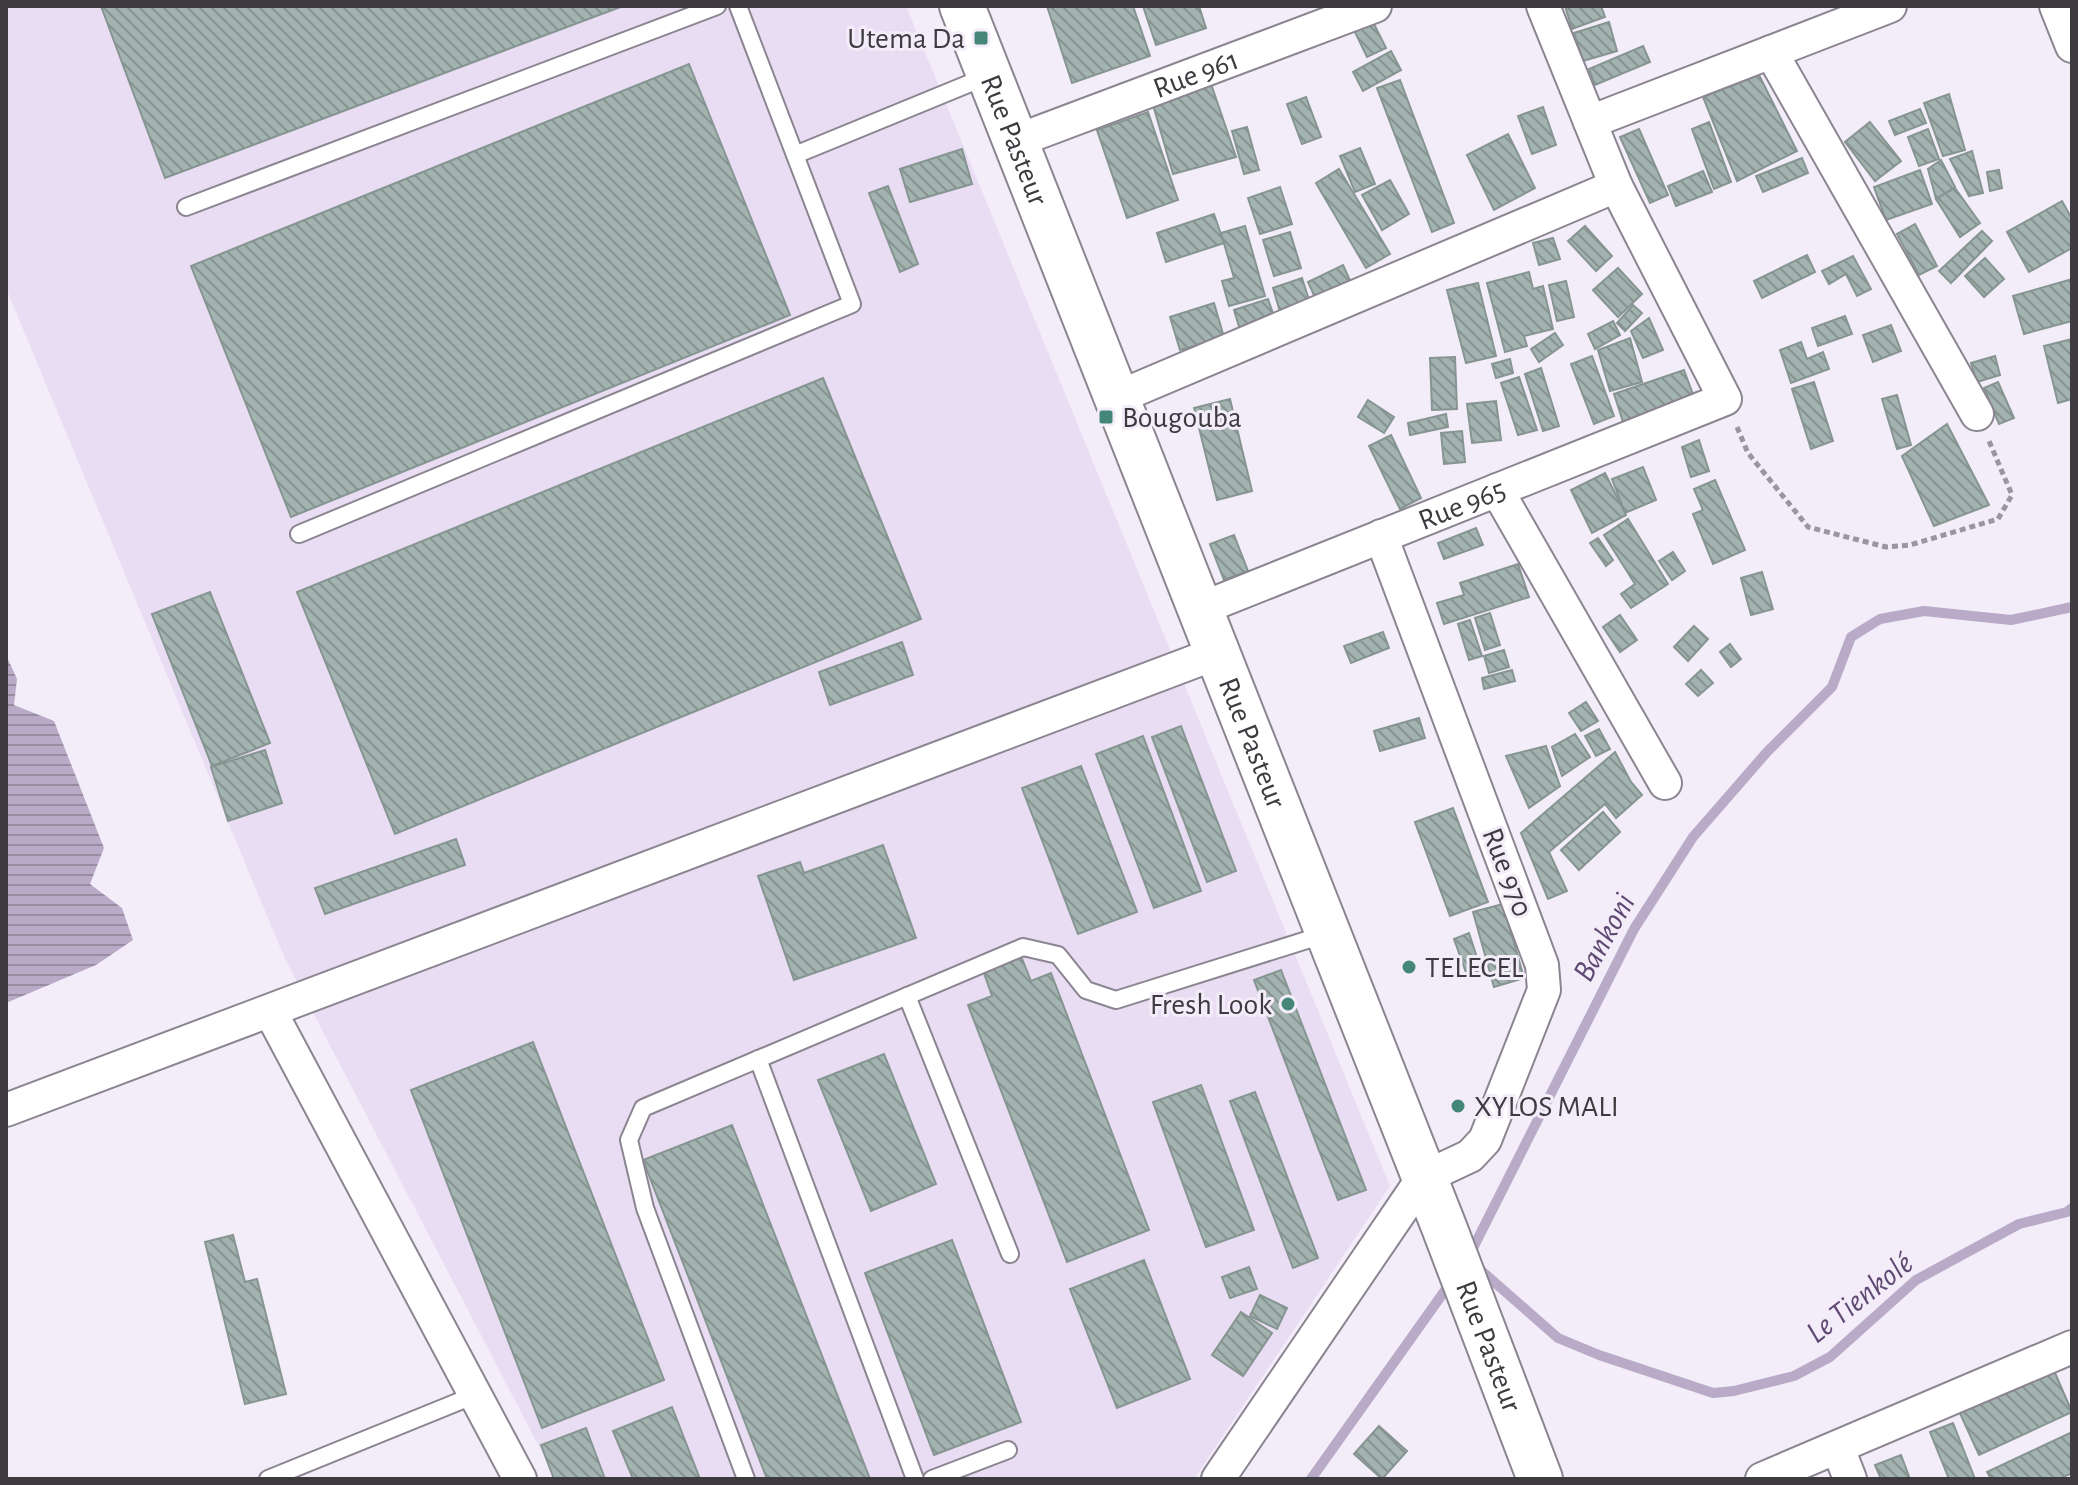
<svg xmlns="http://www.w3.org/2000/svg" width="2078" height="1485" viewBox="0 0 2078 1485" font-family="'Alegreya Sans',sans-serif">
  <style>
    .built { fill: #e8ddf2 }
    .water { fill: url(#water-rules) }
    .lines { fill: none; stroke-linecap: round; stroke-linejoin: round }
    .stream { stroke: #b9abc7; stroke-width: 10 }
    .building { fill: url(#building-back-hatch); stroke: #869591; stroke-width: 2 }
    .service-casing { stroke: #8b8591; stroke-width: 20 }
    .minor-casing { stroke: #8b8591; stroke-width: 36 }
    .secondary-casing { stroke: #8b8591; stroke-width: 48 }
    .path { stroke: #9a959e; stroke-width: 5; stroke-dasharray: 6 4; stroke-linecap: butt }
    .service { stroke: #fff; stroke-width: 16 }
    .minor { stroke: #fff; stroke-width: 32 }
    .secondary { stroke: #fff; stroke-width: 44 }
    .poi-dot { fill: #448678; stroke: #f3ecf9; stroke-width: 3 }
    .labels { text-anchor: middle; stroke-width: 6; stroke-linejoin: round; paint-order: stroke }
    .poi-label { font-size: 30px; fill: #3d3b40; stroke: #f3ecf9; text-anchor: start }
    .street-label { font-size: 30px; fill: #3d3b40; stroke: #f3ecf9 }
    .water-label { font-size: 32px; font-style: italic; fill: #5f4972; stroke: #f3ecf9 }
  </style>
  <defs>
    <pattern id="water-rules" width="6" height="5" patternUnits="userSpaceOnUse" patternTransform="scale(2)"><rect width="6" height="5" fill="#b9abc7"/><path d="M0 2.5h6" fill="none" stroke="#988ca3"/></pattern>
    <pattern id="building-back-hatch" width="6" height="6" patternUnits="userSpaceOnUse" patternTransform="scale(2)"><rect width="6" height="6" fill="#a3b3af"/><path d="M-1 5l2 2M0 0l6 6M5-1l2 2" fill="none" stroke="#869390"/></pattern>
  </defs>
  <rect width="100%" height="100%" fill="#f3ecf9"/>
  <polygon class="built" points="6,6 906,6 1390,1186 1194,1479 556,1479 285,959 6,288"/>
  <polygon class="water" points="6,655 17,679 14,705 54,721 104,848 90,884 122,908 133,940 96,965 6,1003"/>
  <g class="lines">
    <g class="stream">
      <polyline points="1469,1256 1634,929 1693,837 1767,752 1832,687 1851,637 1880,619 1924,611 2011,620 2072,607"/>
      <polyline points="1476,1266 1558,1338 1599,1355 1713,1393 1734,1391 1794,1376 1830,1357 1916,1280 2019,1224 2067,1212 2072,1208"/>
      <polyline points="1311,1479 1451,1282"/>
    </g>
  </g>
  <g class="building">
    <polygon points="101,6 623,6 165,178"/>
    <polygon points="1047,6 1133,6 1150,56 1072,83"/>
    <polygon points="1143,6 1199,6 1206,28 1156,45"/>
    <polygon points="1565,6 1601,6 1605,17 1572,29"/>
    <polygon points="1373,22 1386,48 1367,57 1354,30"/>
    <polygon points="1609,22 1617,51 1583,61 1574,33"/>
    <polygon points="1643,46 1650,62 1595,85 1589,69"/>
    <polygon points="1391,51 1401,70 1363,91 1353,72"/>
    <polygon points="689,64 790,315 291,517 191,266"/>
    <polygon points="1759,75 1797,151 1737,181 1703,97"/>
    <polygon points="1209,78 1236,157 1173,174 1151,98"/>
    <polygon points="1400,80 1454,223 1432,232 1377,88"/>
    <polygon points="1949,94 1965,150 1943,156 1924,103"/>
    <polygon points="1306,97 1321,137 1302,144 1287,104"/>
    <polygon points="1543,107 1556,145 1532,154 1518,116"/>
    <polygon points="1920,109 1926,123 1895,135 1889,121"/>
    <polygon points="1148,112 1178,200 1127,218 1097,130"/>
    <polygon points="1709,122 1731,182 1714,189 1692,129"/>
    <polygon points="1870,122 1901,161 1875,181 1845,142"/>
    <polygon points="1247,127 1259,170 1244,174 1232,131"/>
    <polygon points="1639,129 1668,195 1650,203 1620,137"/>
    <polygon points="1928,129 1939,159 1919,166 1908,137"/>
    <polygon points="1508,134 1535,188 1494,210 1467,155"/>
    <polygon points="1360,148 1375,184 1355,192 1340,156"/>
    <polygon points="962,149 972,184 910,202 900,169"/>
    <polygon points="1972,151 1983,193 1969,196 1950,159"/>
    <polygon points="1802,158 1808,173 1763,192 1756,176"/>
    <polygon points="1941,160 1955,187 1936,199 1928,169"/>
    <polygon points="1339,169 1390,254 1366,268 1316,183"/>
    <polygon points="1920,170 1932,204 1886,220 1874,187"/>
    <polygon points="1999,170 2002,188 1990,191 1987,172"/>
    <polygon points="1703,171 1712,192 1676,206 1668,186"/>
    <polygon points="1390,180 1409,214 1382,230 1362,195"/>
    <polygon points="888,186 918,264 900,272 869,193"/>
    <polygon points="1280,187 1292,224 1260,234 1248,198"/>
    <polygon points="1955,188 1980,223 1960,237 1936,199"/>
    <polygon points="2062,201 2072,219 2072,248 2029,272 2007,232"/>
    <polygon points="1214,214 1224,243 1166,262 1157,233"/>
    <polygon points="1915,224 1937,266 1919,275 1897,234"/>
    <polygon points="1245,226 1265,296 1229,306 1222,281 1234,278 1221,233"/>
    <polygon points="1585,226 1612,256 1596,271 1568,241"/>
    <polygon points="1982,231 1992,241 1951,283 1939,271"/>
    <polygon points="1290,232 1301,268 1274,276 1263,240"/>
    <polygon points="1553,238 1560,259 1539,265 1533,243"/>
    <polygon points="1807,255 1815,272 1762,298 1754,281"/>
    <polygon points="1853,256 1871,289 1857,296 1846,274 1829,284 1822,271"/>
    <polygon points="1985,258 2004,279 1984,297 1965,276"/>
    <polygon points="1343,265 1352,285 1317,302 1308,282"/>
    <polygon points="1618,268 1642,294 1618,317 1593,290"/>
    <polygon points="1529,272 1533,289 1543,286 1553,329 1524,336 1527,346 1505,352 1487,283"/>
    <polygon points="1302,278 1310,303 1280,312 1273,288"/>
    <polygon points="2072,279 2072,321 2024,334 2013,296"/>
    <polygon points="1566,281 1574,317 1557,321 1549,285"/>
    <polygon points="1478,283 1496,356 1466,363 1447,290"/>
    <polygon points="1268,299 1275,319 1240,330 1234,310"/>
    <polygon points="1214,303 1224,337 1180,350 1170,317"/>
    <polygon points="1633,305 1642,313 1625,331 1617,323"/>
    <polygon points="1845,316 1852,334 1818,346 1812,328"/>
    <polygon points="1649,318 1663,350 1643,358 1631,331"/>
    <polygon points="1613,321 1620,335 1595,349 1588,334"/>
    <polygon points="1891,325 1901,351 1873,362 1863,335"/>
    <polygon points="1555,333 1563,345 1539,362 1531,349"/>
    <polygon points="1630,338 1642,382 1610,391 1598,350"/>
    <polygon points="2072,339 2072,399 2058,403 2044,346"/>
    <polygon points="1801,342 1807,359 1823,352 1829,369 1791,383 1780,350"/>
    <polygon points="1592,356 1614,416 1594,424 1571,364"/>
    <polygon points="1995,356 2000,375 1977,382 1971,363"/>
    <polygon points="1455,357 1457,409 1432,410 1430,358"/>
    <polygon points="1510,359 1513,373 1496,378 1492,364"/>
    <polygon points="1541,368 1559,426 1543,431 1525,374"/>
    <polygon points="1684,370 1695,400 1624,425 1614,394"/>
    <polygon points="1519,377 1537,430 1518,435 1501,383"/>
    <polygon points="823,378 921,619 395,834 297,592"/>
    <polygon points="1814,382 1833,441 1811,449 1792,389"/>
    <polygon points="1998,382 2014,418 1999,424 1984,388"/>
    <polygon points="1897,395 1911,445 1897,449 1882,399"/>
    <polygon points="1230,399 1252,491 1217,500 1194,408"/>
    <polygon points="1368,400 1394,417 1384,433 1358,417"/>
    <polygon points="1496,401 1501,440 1472,443 1467,404"/>
    <polygon points="1446,414 1448,427 1410,435 1408,423"/>
    <polygon points="1947,424 1989,505 1934,526 1902,456"/>
    <polygon points="1462,431 1465,462 1444,464 1441,433"/>
    <polygon points="1391,435 1421,498 1400,509 1369,446"/>
    <polygon points="1699,440 1709,471 1691,477 1682,447"/>
    <polygon points="1643,467 1656,500 1625,513 1612,479"/>
    <polygon points="1605,473 1626,515 1592,533 1571,490"/>
    <polygon points="1715,480 1745,550 1713,564 1693,514 1703,510 1694,489"/>
    <polygon points="1628,519 1668,584 1631,608 1621,594 1635,584 1604,535"/>
    <polygon points="1476,528 1483,545 1444,559 1438,543"/>
    <polygon points="1234,535 1248,571 1224,580 1210,544"/>
    <polygon points="1598,538 1613,560 1606,566 1590,543"/>
    <polygon points="1673,552 1685,571 1672,580 1659,561"/>
    <polygon points="1518,564 1529,597 1444,624 1437,603 1464,595 1460,583"/>
    <polygon points="1762,572 1773,609 1751,615 1741,578"/>
    <polygon points="210,592 270,743 212,766 152,614"/>
    <polygon points="1490,613 1500,645 1485,650 1475,618"/>
    <polygon points="1620,615 1637,640 1620,652 1603,627"/>
    <polygon points="1470,620 1482,656 1469,660 1458,624"/>
    <polygon points="1694,626 1708,639 1688,661 1674,647"/>
    <polygon points="1383,632 1389,648 1351,663 1344,646"/>
    <polygon points="902,642 913,675 830,705 819,672"/>
    <polygon points="1730,644 1741,659 1731,667 1720,652"/>
    <polygon points="1504,650 1509,667 1489,673 1484,656"/>
    <polygon points="1512,670 1515,681 1484,689 1482,678"/>
    <polygon points="1701,670 1713,683 1698,696 1686,684"/>
    <polygon points="1586,702 1598,721 1581,731 1569,713"/>
    <polygon points="1419,718 1425,738 1380,751 1374,731"/>
    <polygon points="1181,726 1236,871 1207,882 1152,737"/>
    <polygon points="1599,729 1610,749 1596,756 1585,736"/>
    <polygon points="1575,734 1590,757 1562,776 1552,747"/>
    <polygon points="1143,736 1201,891 1154,908 1096,754"/>
    <polygon points="1546,746 1560,786 1529,808 1506,756"/>
    <polygon points="265,750 282,803 228,821 211,767"/>
    <polygon points="1615,752 1631,782 1642,795 1616,818 1605,804 1549,852 1567,891 1548,899 1521,833"/>
    <polygon points="1081,766 1137,912 1078,934 1022,788"/>
    <polygon points="1453,808 1488,902 1450,916 1415,822"/>
    <polygon points="1603,812 1620,832 1579,870 1561,850"/>
    <polygon points="456,839 465,865 325,914 315,888"/>
    <polygon points="883,845 916,938 794,980 758,876 800,862 804,873"/>
    <polygon points="1503,904 1524,978 1494,987 1473,912"/>
    <polygon points="1469,933 1482,973 1468,978 1454,939"/>
    <polygon points="1021,956 1031,981 1051,973 1149,1230 1067,1262 968,1005 992,996 983,970"/>
    <polygon points="1281,970 1366,1190 1338,1200 1254,980"/>
    <polygon points="533,1042 664,1380 542,1428 411,1090"/>
    <polygon points="884,1054 936,1184 871,1211 818,1080"/>
    <polygon points="1201,1085 1254,1230 1206,1247 1153,1102"/>
    <polygon points="1255,1092 1318,1258 1293,1268 1230,1101"/>
    <polygon points="732,1125 870,1479 767,1479 643,1160"/>
    <polygon points="233,1235 245,1282 257,1279 286,1394 245,1404 205,1242"/>
    <polygon points="952,1240 1021,1422 934,1455 865,1273"/>
    <polygon points="1144,1260 1190,1379 1117,1408 1070,1289"/>
    <polygon points="1249,1267 1257,1289 1230,1298 1222,1277"/>
    <polygon points="1260,1295 1287,1308 1277,1329 1250,1316"/>
    <polygon points="1241,1312 1272,1333 1243,1376 1212,1355"/>
    <polygon points="2052,1366 2072,1412 1979,1455 1958,1409"/>
    <polygon points="672,1407 700,1479 633,1479 613,1431"/>
    <polygon points="1953,1423 1975,1479 1949,1479 1930,1432"/>
    <polygon points="1379,1426 1407,1451 1382,1479 1354,1454"/>
    <polygon points="586,1428 605,1479 554,1479 541,1445"/>
    <polygon points="2072,1432 2072,1473 2059,1479 1991,1479 1987,1472"/>
    <polygon points="1901,1455 1910,1479 1881,1479 1875,1465"/>
  </g>
  <g class="lines">
    <g class="service-casing">
      <g id="service">
        <polyline points="795,155 990,75"/>
        <polyline points="186,207 717,6"/>
        <polyline points="299,534 852,304 738,6"/>
        <polyline points="907,996 1010,1254"/>
        <polyline points="758,1059 915,1479"/>
        <polyline points="268,1479 475,1395"/>
        <polyline points="746,1479 645,1208 629,1140 643,1108 1023,947 1058,955 1086,990 1116,1000 1326,934"/>
        <polyline points="932,1479 1008,1450"/>
      </g>
    </g>
    <g class="minor-casing">
      <g id="minor">
        <polyline points="2056,6 2072,46"/>
        <polyline points="1771,52 1977,414"/>
        <polyline points="1590,122 1890,6"/>
        <path id="s1" d="M1016,141L1375,6"/>
        <polyline points="1116,398 1616,186"/>
        <polyline points="1497,490 1665,783"/>
        <path id="s2" d="M1200,609L1725,399L1616,186L1543,6"/>
        <polyline points="270,1011 520,1479"/>
        <polyline points="6,1110 1217,653"/>
        <polyline points="1838,1448 1850,1479"/>
        <polyline points="1218,1479 1423,1178 1470,1156 1485,1140 1544,990 1542,965 1381,536"/>
        <polyline points="1762,1479 2072,1347"/>
      </g>
    </g>
    <g class="secondary-casing">
      <g id="secondary">
        <path id="s3" d="M962,6L1444,1227L1540,1479"/>
      </g>
    </g>
    <polyline class="path" points="1737,427 1748,453 1808,527 1886,547 1910,545 1998,519 2012,495 1989,441"/>
    <use href="#service" class="service"/>
    <use href="#minor" class="minor"/>
    <use href="#secondary" class="secondary"/>
  </g>
  <g class="poi-dot">
    <rect x="973" y="30" width="16" height="16" rx="4"/>
    <rect x="1098" y="409" width="16" height="16" rx="4"/>
    <circle cx="1409" cy="967" r="8"/>
    <circle cx="1288" cy="1004" r="8"/>
    <circle cx="1458" cy="1106" r="8"/>
  </g>
  <g class="labels">
    <g class="poi-label">
      <text x="965" y="48" text-anchor="end">Utema Da</text>
      <text x="1122" y="427">Bougouba</text>
      <text x="1425" y="977">TELECEL</text>
      <text x="1272" y="1014" text-anchor="end">Fresh Look</text>
      <text x="1474" y="1116">XYLOS MALI</text>
    </g>
    <g class="street-label">
      <text dy="10" stroke="none"><textPath href="#s1" startOffset="192">Rue 961</textPath></text>
      <text dy="10" stroke="none"><textPath href="#s3" startOffset="144">Rue Pasteur</textPath></text>
      <text dy="10" stroke="none"><textPath href="#s2" startOffset="282">Rue 965</textPath></text>
      <text dy="10" stroke="none"><textPath href="#s3" startOffset="792">Rue Pasteur</textPath></text>
      <text transform="translate(1508 872) rotate(69)" y="10">Rue 970</text>
      <text dy="10" stroke="none"><textPath href="#s3" startOffset="1440">Rue Pasteur</textPath></text>
    </g>
    <g class="water-label">
      <text transform="translate(1603 937) rotate(-61)" y="11">Bankoni</text>
      <text transform="translate(1859 1297) rotate(-38)" y="11">Le Tienkolé</text>
    </g>
  </g>
  <rect width="2078" height="1485" fill="none" stroke="#3d3b40" stroke-width="16"/>
</svg>
